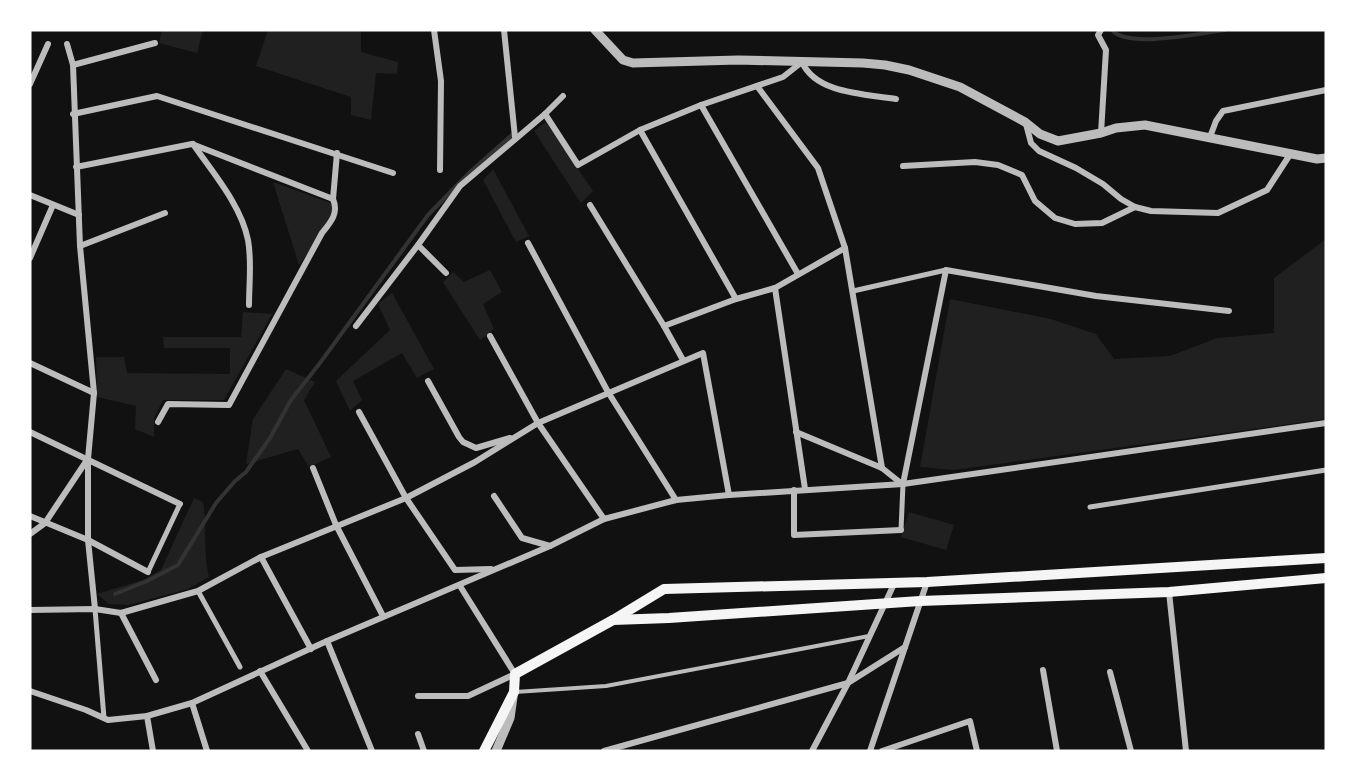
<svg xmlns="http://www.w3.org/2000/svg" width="1356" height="781" viewBox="0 0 1356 781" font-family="Figtree,sans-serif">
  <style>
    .green { fill: #202020 }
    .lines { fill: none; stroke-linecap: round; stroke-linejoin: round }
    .stream { stroke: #333; stroke-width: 4 }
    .service { stroke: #bcbcbc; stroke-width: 4 }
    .pedestrian { stroke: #bcbcbc; stroke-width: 5 }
    .minor { stroke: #bcbcbc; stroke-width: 6 }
    .tertiary { stroke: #bcbcbc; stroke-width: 9 }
    .secondary { stroke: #f5f5f5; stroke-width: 10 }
  </style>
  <rect width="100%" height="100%" fill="#111"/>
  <g class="green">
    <polygon points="162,30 203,30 197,53 159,43"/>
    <polygon points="268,30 361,30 361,52 398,62 397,74 376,73 371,120 351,115 351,97 256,66"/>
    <polygon points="546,122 593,191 581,203 534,131"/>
    <polygon points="493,169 529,236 516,242 483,180"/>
    <polygon points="273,182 331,203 333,217 299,265"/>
    <polygon points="1326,239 1326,419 954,470 920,467 950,299 1051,319 1096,334 1114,359 1170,356 1217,338 1274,333 1274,278"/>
    <polygon points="490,270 502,292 483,304 494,329 480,340 443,282 453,272 464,282"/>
    <polygon points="392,293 434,369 417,378 402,353 353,381 362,400 350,411 336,381 390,330 378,304"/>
    <polygon points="243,312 272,314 224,400 163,400 154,418 154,437 135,429 136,406 97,397 96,357 124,357 127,373 230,374 230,348 164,348 163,337 241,337"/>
    <polygon points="286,369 315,382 304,400 331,457 309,467 298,449 246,464 253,419"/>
    <path d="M194,498L203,502C207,527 203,552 209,577L188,589L129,605L109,604L97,594L143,580L161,570Z"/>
    <polygon points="909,512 954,525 946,550 901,537"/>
  </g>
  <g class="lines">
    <g class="stream">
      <path d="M1112,30C1127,49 1202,33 1225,30"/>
      <polyline points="115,594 147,581 178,565 216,503 235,481 246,472 270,438 291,400 320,363 428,215 470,172 512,135"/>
    </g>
    <polyline class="service" points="515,692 606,686 869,636"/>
    <g class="pedestrian">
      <polyline points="853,291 946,270"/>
      <polyline points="1090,507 1326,470"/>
      <polyline points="901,530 903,484"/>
      <polyline points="148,572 180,504"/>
      <polyline points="198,591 240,667"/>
      <polyline points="95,609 104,718"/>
    </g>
    <g class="minor">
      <polyline points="434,30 441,81 440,170"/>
      <polyline points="504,30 515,137"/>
      <polyline points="1101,30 1098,35 1106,50 1101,133"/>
      <polyline points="67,44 73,65 80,246 94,393 88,459 88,540 95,609"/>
      <polyline points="73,65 155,43"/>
      <polyline points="30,84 48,44"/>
      <polyline points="757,86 818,168 845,248 882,468"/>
      <polyline points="701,105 798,274"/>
      <polyline points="73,114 157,96 393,173"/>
      <path d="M545,114L578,165L640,130L701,105L783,77L802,62C816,94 866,94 896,99"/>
      <polyline points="1026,124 1031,143 1039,151 1076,168 1103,184 1121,199 1135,207 1151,211 1218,213 1267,190 1291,153"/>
      <polyline points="640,130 736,299"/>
      <polyline points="1210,137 1216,121 1223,111 1326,90"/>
      <path d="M193,144C213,173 241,205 248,240C252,261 249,284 249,305"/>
      <polyline points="903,166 975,162 998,165 1022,175 1035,201 1055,218 1075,224 1102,223 1135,207"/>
      <path d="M76,167L192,144L333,199C339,213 331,222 322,233L229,405L168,404L158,422"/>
      <polyline points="30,195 79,215"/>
      <polyline points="333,199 337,153"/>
      <polyline points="590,205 664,326 683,360"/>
      <polyline points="528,243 608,392 676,500"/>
      <polyline points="418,245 446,273"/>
      <polyline points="80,246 165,213"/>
      <polyline points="30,258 53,205"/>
      <polyline points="775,288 805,489"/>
      <polyline points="356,326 418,245 460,186 545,114 563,96"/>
      <polyline points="664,326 736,299 775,288 845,248"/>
      <polyline points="490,336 538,423 604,519"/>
      <polyline points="30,363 94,393"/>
      <polyline points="428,381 459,437 463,442 476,448 510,438"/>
      <polyline points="359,412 406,498 455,570 491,569"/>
      <polyline points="30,432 180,504"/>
      <polyline points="796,432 882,468 902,484"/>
      <polyline points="313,468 336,525 383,616"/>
      <polyline points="903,484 946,270 1096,296 1229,311"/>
      <polyline points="794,490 794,535 901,530"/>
      <polyline points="494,496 522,538 550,546"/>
      <polyline points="30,516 88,540 148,572"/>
      <polyline points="30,534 45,523 87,460"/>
      <polyline points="261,557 311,649"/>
      <polyline points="1169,592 1186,751"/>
      <polyline points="30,610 95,609 121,613 198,591 261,557 406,498 475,462 538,423 703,353 729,495"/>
      <polyline points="121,613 156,680"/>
      <polyline points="327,641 372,751"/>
      <polyline points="1043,670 1057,751"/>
      <polyline points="260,671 308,751"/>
      <polyline points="1110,672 1131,751"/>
      <polyline points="30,691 86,710 108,720 147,716 192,703 327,641 550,546 604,519 676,500 729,495 903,484 1326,423"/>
      <polyline points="418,696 468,696 515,674 460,586"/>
      <polyline points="192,703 207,751"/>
      <polyline points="147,716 153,751"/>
      <polyline points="418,734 424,751"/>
      <polyline points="604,751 848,683 905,647"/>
      <polyline points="812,751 848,683 894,584"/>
      <polyline points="870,751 927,582"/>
      <polyline points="882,751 970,721 977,751"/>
    </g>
    <g class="tertiary">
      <polyline points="595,30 623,60 633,63 738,60 863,63 885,65 909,70 960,87 1025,122 1040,134 1058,141 1101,133 1116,128 1145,125 1317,159 1326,158"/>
      <polyline points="496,751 510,718 513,697"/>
    </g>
    <g class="secondary">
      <polyline points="613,620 669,618 920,601 1169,592 1326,578"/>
      <polyline points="484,751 514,692 515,674 613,620 664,589 927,582 1326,558"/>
    </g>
  </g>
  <rect width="1356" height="781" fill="none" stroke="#ffffff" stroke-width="63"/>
</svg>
